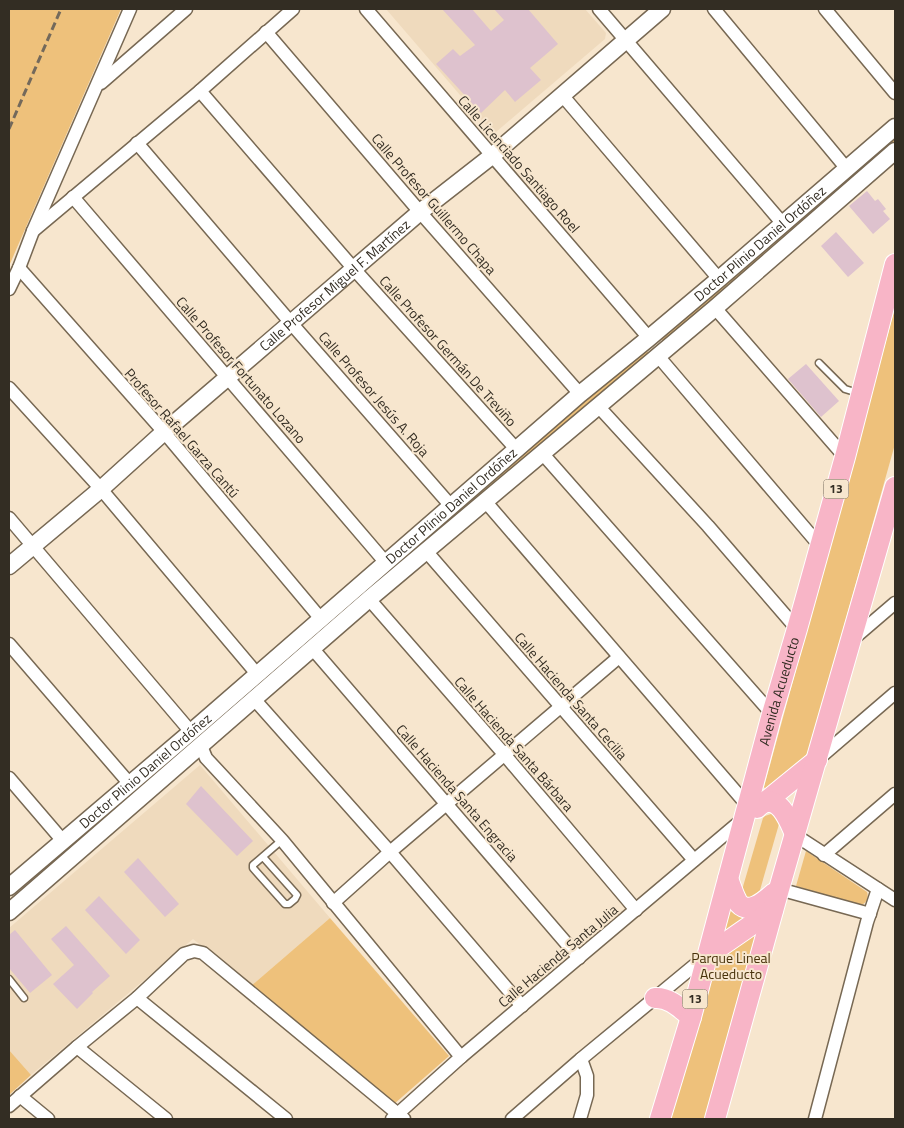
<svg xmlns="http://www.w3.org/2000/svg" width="904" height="1128" viewBox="0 0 904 1128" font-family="'Titillium Web',sans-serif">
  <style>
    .built { fill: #efdabd }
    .green { fill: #eec17b }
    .building { fill: #dec2ce }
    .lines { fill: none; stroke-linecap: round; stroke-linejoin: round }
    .service-casing { stroke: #776853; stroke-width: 9 }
    .minor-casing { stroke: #776853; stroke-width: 15 }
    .tertiary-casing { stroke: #776853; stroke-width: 19 }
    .primary-casing { stroke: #fff; stroke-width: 22 }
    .service { stroke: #fff; stroke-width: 6 }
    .minor { stroke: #fff; stroke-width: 12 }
    .tertiary { stroke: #fff; stroke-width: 16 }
    .primary { stroke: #f8b5c7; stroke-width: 20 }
    .rail { stroke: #73695b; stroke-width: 3; stroke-dasharray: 8 4; stroke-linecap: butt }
    .labels { text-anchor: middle; stroke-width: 4; stroke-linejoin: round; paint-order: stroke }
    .shield { fill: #f7e6ce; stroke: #6e6456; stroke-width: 1 }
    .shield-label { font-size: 12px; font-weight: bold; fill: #332d23 }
    .street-label { font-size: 14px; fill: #332d23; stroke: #f7e6ce }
    .park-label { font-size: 14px; fill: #48320b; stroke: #f7e6ce }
  </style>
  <rect width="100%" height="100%" fill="#f7e6ce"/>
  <g class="built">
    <polygon points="386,9 585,9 606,33 605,39 496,132 491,131"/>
    <polygon points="200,765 330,918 251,986 193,939 31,1075 9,1050 9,928"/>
  </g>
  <g class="green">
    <polygon points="9,9 121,9 9,266"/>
    <polygon points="895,137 895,146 663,342 662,341 662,338"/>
    <polygon points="895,308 895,444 806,761 766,790 764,787"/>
    <polygon points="643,351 646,351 648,352 648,355 199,737 198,736 199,733"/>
    <path d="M771,814C775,815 779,820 779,824L758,897L746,900L742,890L763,818L765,816Z"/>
    <path d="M806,851L867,892C869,898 866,905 859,905L796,886Z"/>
    <polygon points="732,901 754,912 726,931 724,930"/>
    <polygon points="330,918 449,1056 394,1104 251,986"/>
    <polygon points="757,934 706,1119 671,1119 716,955"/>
    <polygon points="9,1050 31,1075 9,1095"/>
  </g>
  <g class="building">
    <polygon points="442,9 472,9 491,31 504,20 494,9 528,9 558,44 530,68 541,80 515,102 505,90 481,113 436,64 453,49 460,56 475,45"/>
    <polygon points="867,191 875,201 878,199 886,209 883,211 890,219 873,234 849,206"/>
    <polygon points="836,232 864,263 848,277 821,246"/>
    <polygon points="806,364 839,401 821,417 788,379"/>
    <polygon points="201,786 253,841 237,856 186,804"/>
    <polygon points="138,858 179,904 165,917 124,872"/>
    <polygon points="99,896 140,940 126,954 85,910"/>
    <polygon points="66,926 110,976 92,992 93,993 77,1009 53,984 74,965 51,939"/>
    <polygon points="15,930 52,975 30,993 9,968 9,935"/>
  </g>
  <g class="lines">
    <g class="service-casing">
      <g id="service">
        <polyline points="819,363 845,389 858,393"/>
        <polyline points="263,857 297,895 295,899 289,904 285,904 253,868 253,865 282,840"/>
        <polyline points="9,979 24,998"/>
      </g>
    </g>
    <g class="minor-casing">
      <g id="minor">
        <polyline points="366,9 649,338"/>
        <polyline points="599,9 783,224"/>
        <polyline points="714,9 847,169"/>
        <polyline points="825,9 895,93"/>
        <polyline points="266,32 420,212 580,394"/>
        <polyline points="101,83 186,9"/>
        <polyline points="200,91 354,269 517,450"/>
        <polyline points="562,95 719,279"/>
        <polyline points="137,143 291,323 451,506"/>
        <polyline points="73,197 386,563"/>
        <polyline points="33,231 200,91 293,9"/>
        <polyline points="19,268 164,432 321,619"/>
        <polyline points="9,289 19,268 33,231 130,9"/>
        <polyline points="715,308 845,457"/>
        <polyline points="658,356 820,546"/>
        <polyline points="9,388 101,489 257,674"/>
        <polyline points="598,406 708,526 797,629"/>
        <polyline points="542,453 772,714"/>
        <polyline points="485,501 748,806"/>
        <polyline points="9,518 191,732"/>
        <polyline points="426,551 694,860"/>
        <polyline points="369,599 504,754 636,910"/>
        <polyline points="853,639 895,603"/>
        <polyline points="9,644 129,783"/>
        <polyline points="312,648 579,958"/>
        <polyline points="254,699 390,852 522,1006"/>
        <polyline points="201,746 206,758 282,840 461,1057"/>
        <polyline points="817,760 895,693"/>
        <polyline points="9,778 63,841"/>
        <polyline points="795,835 895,900"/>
        <polyline points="824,855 895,794"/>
        <polyline points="779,889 870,914"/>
        <polyline points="333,903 390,852 619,657"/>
        <polyline points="137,998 286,1119"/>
        <polyline points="77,1047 166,1119"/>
        <polyline points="20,1096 48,1119"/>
        <polyline points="9,1106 77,1047 137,998 184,954 194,951 203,953 404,1119"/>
        <polyline points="392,1119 461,1057 743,819"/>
        <polyline points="512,1119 581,1059 707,955"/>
        <polyline points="580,1119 587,1095 587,1076 581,1059"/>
        <polyline points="815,1119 867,922 878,889"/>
      </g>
    </g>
    <g class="tertiary-casing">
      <g id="tertiary">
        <path id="s1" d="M9,566L101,489L164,432L420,212L493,155L662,9"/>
        <path id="s2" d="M9,887L191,732L580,394L649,338L719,279L895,127"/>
        <polyline points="9,912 369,599 715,308 895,151"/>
      </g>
    </g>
    <g class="primary-casing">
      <g id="primary">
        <polyline points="748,806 764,803 817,760"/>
        <path d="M757,808C759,806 761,804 763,803C780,795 790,823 795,834"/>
        <path d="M728,879C731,886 733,894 737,901C747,917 765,901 774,893"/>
        <polyline points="708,955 773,910"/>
        <path d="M655,998C669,997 680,1008 691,1017"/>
        <path id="s3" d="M660,1119L691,1017L772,714L797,629L845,457L895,264"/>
        <polyline points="715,1119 779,889 895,487"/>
      </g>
    </g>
    <use href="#service" class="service"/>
    <use href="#minor" class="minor"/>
    <use href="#tertiary" class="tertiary"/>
    <use href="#primary" class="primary"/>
    <polyline class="rail" points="9,129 61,9"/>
  </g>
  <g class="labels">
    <g class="shield">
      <rect x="823.5" y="479.5" width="25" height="19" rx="4"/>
      <rect x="682.5" y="989.5" width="25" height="19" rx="4"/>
    </g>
    <g class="shield-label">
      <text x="836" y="493">13</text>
      <text x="695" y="1003">13</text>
    </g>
    <g class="street-label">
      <text transform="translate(519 164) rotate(49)" y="5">Calle Licenciado Santiago Roel</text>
      <text transform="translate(434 204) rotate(49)" y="5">Calle Profesor Guillermo Chapa</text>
      <text dy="5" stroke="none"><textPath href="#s2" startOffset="989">Doctor Plinio Daniel Ordóñez</textPath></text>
      <text dy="5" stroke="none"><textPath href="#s1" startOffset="430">Calle Profesor Miguel F. Martínez</textPath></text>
      <text transform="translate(448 351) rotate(48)" y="5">Calle Profesor Germán De Treviño</text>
      <text transform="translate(241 370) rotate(49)" y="5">Calle Profesor Fortunato Lozano</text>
      <text transform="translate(374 394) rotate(49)" y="5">Calle Profesor Jesús A. Roja</text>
      <text transform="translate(182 433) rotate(49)" y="5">Profesor Rafael Garza Cantú</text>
      <text dy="5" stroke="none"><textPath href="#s2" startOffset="584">Doctor Plinio Daniel Ordóñez</textPath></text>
      <text dy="5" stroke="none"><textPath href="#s3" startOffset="444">Avenida Acueducto</textPath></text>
      <text transform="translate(571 696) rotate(49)" y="5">Calle Hacienda Santa Cecilia</text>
      <text transform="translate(514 744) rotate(49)" y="5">Calle Hacienda Santa Bárbara</text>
      <text dy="5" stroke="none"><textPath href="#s2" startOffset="179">Doctor Plinio Daniel Ordóñez</textPath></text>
      <text transform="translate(457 793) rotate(49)" y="5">Calle Hacienda Santa Engracia</text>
      <text transform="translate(558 956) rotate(-40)" y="5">Calle Hacienda Santa Julia</text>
    </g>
    <g class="park-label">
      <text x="731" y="963">Parque Lineal<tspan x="731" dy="16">Acueducto</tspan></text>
    </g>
  </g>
  <rect width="904" height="1128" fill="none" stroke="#332d23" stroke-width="20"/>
</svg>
